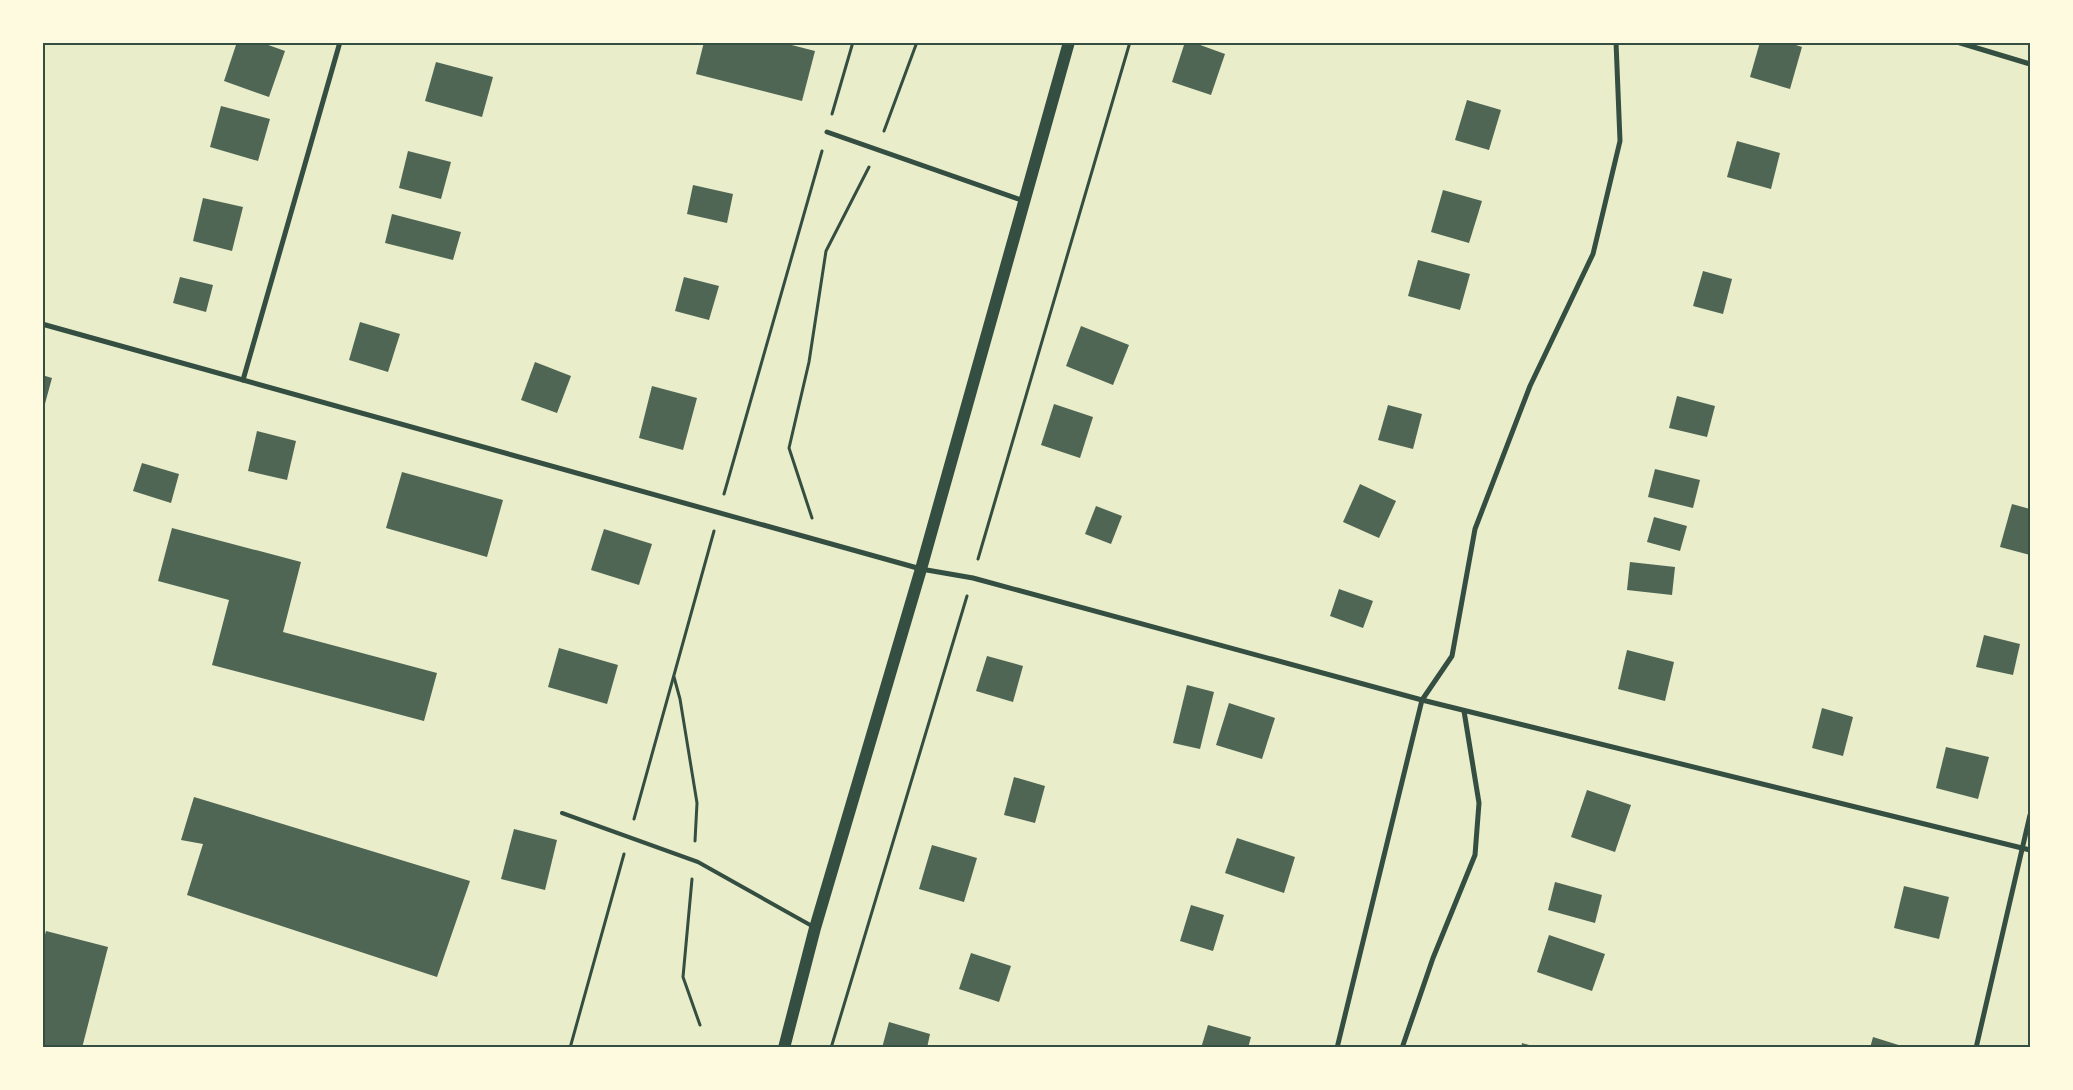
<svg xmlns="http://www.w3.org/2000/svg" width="2073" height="1090" viewBox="0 0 2073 1090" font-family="'Noto Sans',sans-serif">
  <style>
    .building { fill: #4f6655 }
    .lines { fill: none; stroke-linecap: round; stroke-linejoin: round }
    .path { stroke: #344e41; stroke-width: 3 }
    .service { stroke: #344e41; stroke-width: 4 }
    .minor { stroke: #344e41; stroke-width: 5 }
    .primary { stroke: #344e41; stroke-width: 12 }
    .neatline { fill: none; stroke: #344e41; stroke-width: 2 }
  </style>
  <rect width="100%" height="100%" fill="#e9edc9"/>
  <g class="building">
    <polygon points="237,42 260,42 285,51 269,97 224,81"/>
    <polygon points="704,42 780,42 815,51 802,101 696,74"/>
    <polygon points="1185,42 1192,42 1225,54 1211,95 1172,82"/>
    <polygon points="1760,42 1787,42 1802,47 1790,89 1750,77"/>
    <polygon points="436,62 493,77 482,117 425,101"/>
    <polygon points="1467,100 1501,110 1489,150 1455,140"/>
    <polygon points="221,106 270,119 258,161 210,147"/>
    <polygon points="1737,141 1780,153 1771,189 1727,177"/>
    <polygon points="408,151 451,162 441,199 399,188"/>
    <polygon points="693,185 733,194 727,223 687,214"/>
    <polygon points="1443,190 1482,201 1469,243 1431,232"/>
    <polygon points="203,198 243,207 232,251 193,241"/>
    <polygon points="392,214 461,232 453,260 385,243"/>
    <polygon points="1418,260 1470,274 1460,310 1408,296"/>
    <polygon points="1703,271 1732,279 1723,314 1693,306"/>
    <polygon points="180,277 213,285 206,312 173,303"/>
    <polygon points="684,277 719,286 709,320 675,311"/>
    <polygon points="360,322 400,334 388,372 349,360"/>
    <polygon points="1081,326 1129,345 1113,385 1066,366"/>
    <polygon points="535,362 571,376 557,413 521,400"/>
    <polygon points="42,375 52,378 43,411 42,411"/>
    <polygon points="652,386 697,398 683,450 639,438"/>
    <polygon points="1677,396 1715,406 1707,437 1669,428"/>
    <polygon points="1054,404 1093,417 1080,458 1041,445"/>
    <polygon points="1388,405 1422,414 1413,449 1378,440"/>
    <polygon points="257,431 296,441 287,480 248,471"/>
    <polygon points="142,463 179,474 171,503 133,491"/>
    <polygon points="1655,469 1700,480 1693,508 1648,497"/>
    <polygon points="402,472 503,500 487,557 386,528"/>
    <polygon points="1360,484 1396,501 1379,538 1343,522"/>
    <polygon points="2012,504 2030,509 2030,555 2000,547"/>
    <polygon points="1096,506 1122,516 1111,544 1085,534"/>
    <polygon points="1654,517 1687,526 1680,551 1647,542"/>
    <polygon points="172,528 301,562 283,632 437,673 424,721 212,665 229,600 158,581"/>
    <polygon points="604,529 652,544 639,585 591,570"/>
    <polygon points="1630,562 1675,567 1672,595 1627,590"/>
    <polygon points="1339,589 1373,601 1363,628 1330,616"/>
    <polygon points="1984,635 2020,644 2013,675 1976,667"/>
    <polygon points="559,648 618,665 607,704 548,687"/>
    <polygon points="1627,650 1674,662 1665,701 1618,689"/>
    <polygon points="987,656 1023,666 1013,702 976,691"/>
    <polygon points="1187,685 1214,692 1200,749 1173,743"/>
    <polygon points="1229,703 1275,718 1262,759 1216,745"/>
    <polygon points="1822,708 1853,717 1843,756 1812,748"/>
    <polygon points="1946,747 1989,757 1978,799 1936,788"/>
    <polygon points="1014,777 1045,786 1035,823 1004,815"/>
    <polygon points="1587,790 1631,805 1615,852 1571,837"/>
    <polygon points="194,797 470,881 437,977 187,895 203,844 181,840"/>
    <polygon points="514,829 557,840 545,890 501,879"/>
    <polygon points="1237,838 1295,857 1284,893 1225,873"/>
    <polygon points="932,845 977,858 964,902 919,889"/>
    <polygon points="1555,882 1602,895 1595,923 1548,910"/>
    <polygon points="1904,886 1949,897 1939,939 1894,928"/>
    <polygon points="1191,905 1224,915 1213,951 1180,941"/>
    <polygon points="46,931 108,947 82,1048 42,1048 42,946"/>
    <polygon points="1549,935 1605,954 1592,991 1537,972"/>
    <polygon points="971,953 1011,966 999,1002 959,989"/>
    <polygon points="889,1022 930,1034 927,1048 882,1048"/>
    <polygon points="1208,1025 1251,1037 1248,1048 1201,1048"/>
    <polygon points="1873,1037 1905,1047 1905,1048 1870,1048"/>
    <polygon points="1522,1043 1536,1047 1536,1048 1521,1048"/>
  </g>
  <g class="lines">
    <g class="path">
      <polyline points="832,114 853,42"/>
      <polyline points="884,131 917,42"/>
      <polyline points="724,494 822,151"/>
      <polyline points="812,518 789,448 809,362 826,251 869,167"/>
      <polyline points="978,559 1130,42"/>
      <polyline points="674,677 680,699 697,803 695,841"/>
      <polyline points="634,819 714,531"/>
      <polyline points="692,879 683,977 700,1025"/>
      <polyline points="570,1048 624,854"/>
      <polyline points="831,1048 967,596"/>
    </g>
    <polyline class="service" points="562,813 698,862 812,926"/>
    <g class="minor">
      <polyline points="1957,42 2030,64"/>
      <polyline points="827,132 1024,201"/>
      <polyline points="42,324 921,569 973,578 1422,700 2030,850"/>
      <polyline points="243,380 340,42"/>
      <polyline points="1337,1048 1422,700 1452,656 1475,529 1530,386 1593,254 1620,141 1616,42"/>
      <polyline points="1402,1048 1433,958 1475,855 1479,803 1464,711"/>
      <polyline points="1976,1048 2030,815"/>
    </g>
    <polyline class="primary" points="784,1048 815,928 921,569 1069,42"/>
  </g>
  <rect width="2073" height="1090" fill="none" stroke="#fefae0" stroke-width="88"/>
  <rect x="44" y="44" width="1985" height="1002" class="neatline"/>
</svg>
